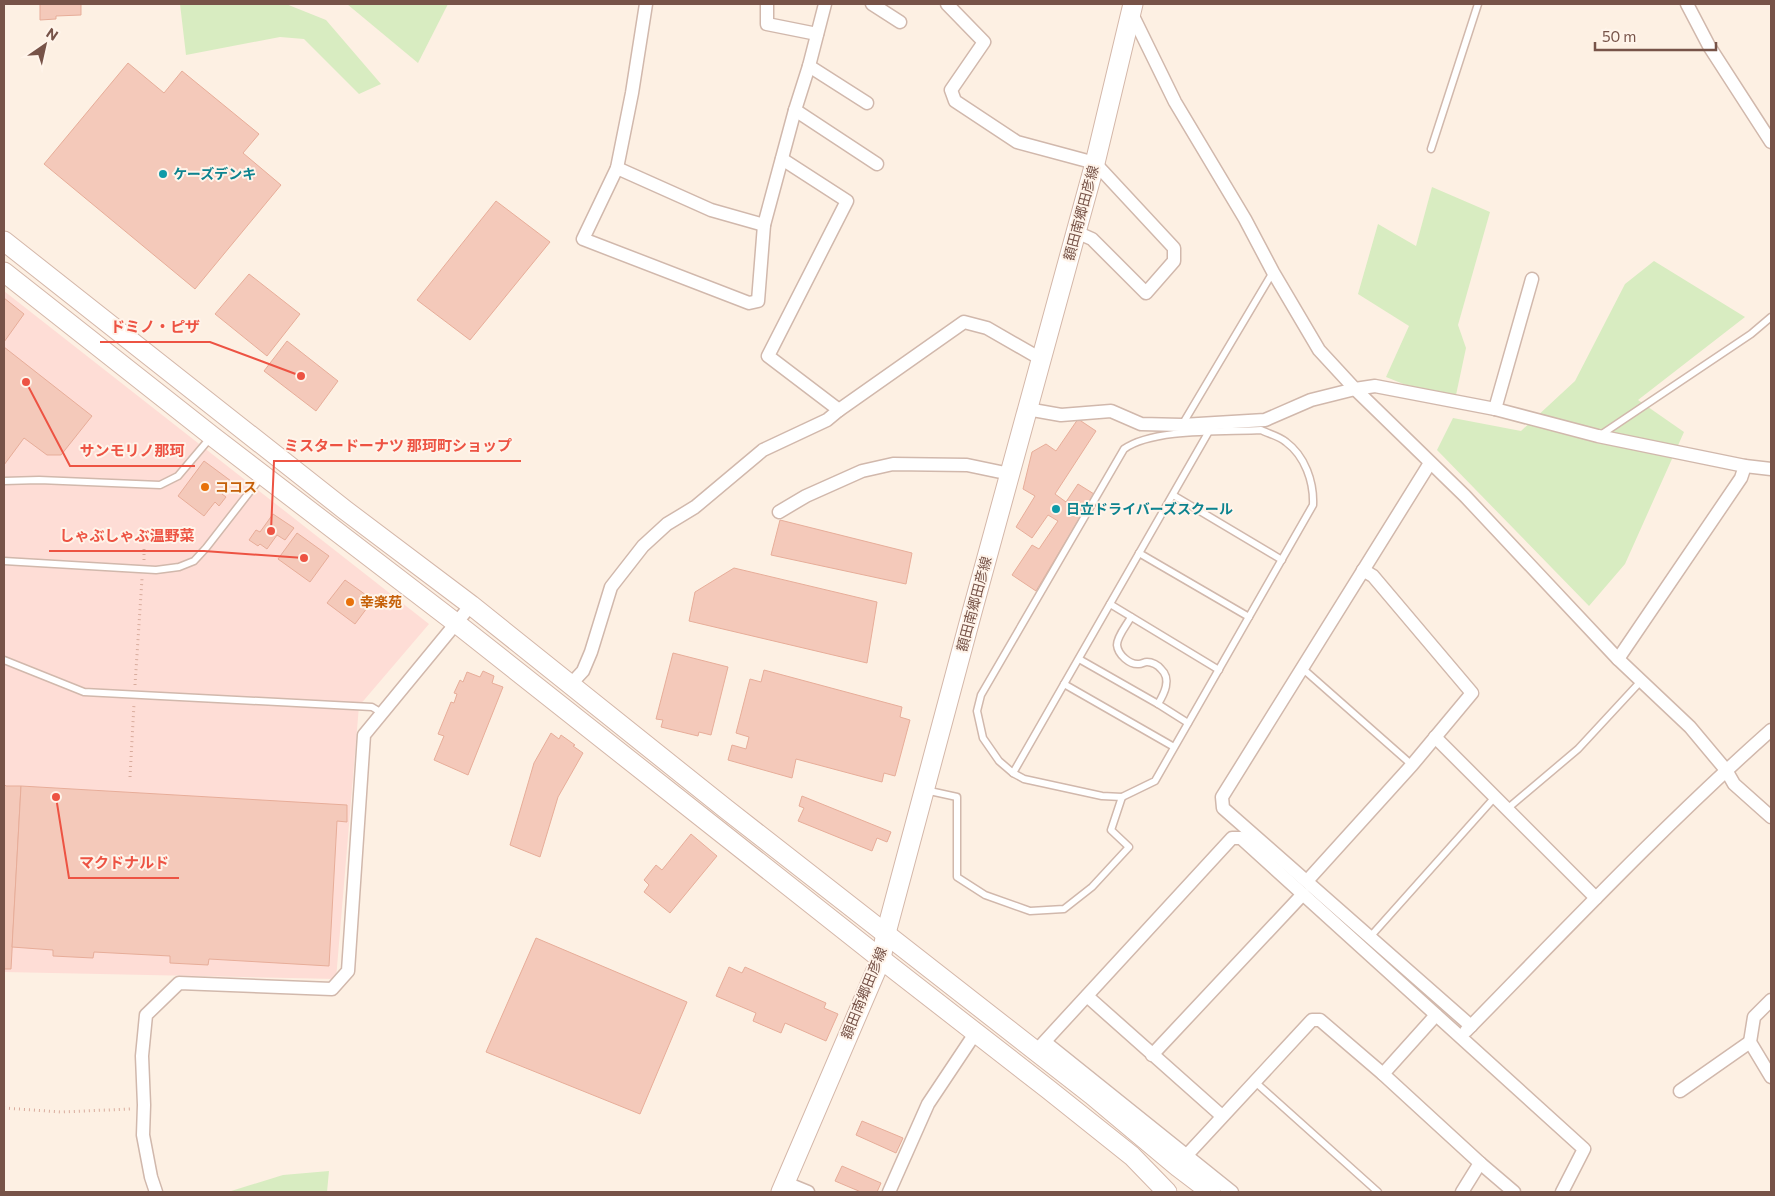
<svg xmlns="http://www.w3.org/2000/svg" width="1775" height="1196" viewBox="0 0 1775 1196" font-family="Commissioner,'Noto Sans JP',sans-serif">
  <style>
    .commercial { fill: #feddd6 }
    .green { fill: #d8ecc1 }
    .building { fill: #f4c9ba; stroke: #e7ad99 }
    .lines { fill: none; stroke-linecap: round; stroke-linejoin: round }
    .lane-casing { stroke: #d1b8ac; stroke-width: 9 }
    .street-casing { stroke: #d1b8ac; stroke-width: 15 }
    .secondary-casing { stroke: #d4b7a9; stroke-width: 21 }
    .path { stroke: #d9ac9d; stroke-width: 3; stroke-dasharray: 1 4; stroke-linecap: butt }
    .lane { stroke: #fff; stroke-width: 6 }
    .street { stroke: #fff; stroke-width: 12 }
    .secondary { stroke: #fff; stroke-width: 19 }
    .culture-dot { fill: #0f9aa8; stroke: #fff4ea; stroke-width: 2 }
    .food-dot { fill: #e8710a; stroke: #fff4ea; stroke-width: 2 }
    .labels { text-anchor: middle; stroke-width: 4; stroke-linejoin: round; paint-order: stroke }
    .culture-label { font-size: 14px; font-weight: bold; fill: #0d838f; stroke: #fff4ea; text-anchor: start }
    .street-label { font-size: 14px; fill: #775348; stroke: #fff4ea }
    .food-label { font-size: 14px; font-weight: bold; fill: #c56008; stroke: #fff4ea; text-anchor: start }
    .leader { fill: none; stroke: #ed5343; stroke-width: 2 }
    .callout-dot { fill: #ed5343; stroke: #fff4ea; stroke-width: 2 }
    .callout-label { font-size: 15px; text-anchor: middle; font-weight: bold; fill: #ed5343; stroke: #fff4ea; stroke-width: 4; stroke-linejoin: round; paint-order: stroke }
  </style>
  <rect width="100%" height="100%" fill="#fdf0e3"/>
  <polygon class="commercial" points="4,291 429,624 359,706 336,979 4,972"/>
  <g class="green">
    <polygon points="180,4 286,4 326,20 381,84 359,94 304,39 280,37 186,55"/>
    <polygon points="347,4 448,4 418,63"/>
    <polygon points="1432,187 1490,212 1458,325 1466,348 1456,395 1406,385 1386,377 1409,326 1358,294 1378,224 1416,246"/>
    <polygon points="1654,261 1745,317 1638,400 1684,432 1625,564 1589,606 1437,450 1453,418 1521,431 1575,381 1625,284"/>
    <polygon points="329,1171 327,1192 228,1192 283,1175"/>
  </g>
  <g class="building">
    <polygon points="40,4 81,4 81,15 56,16 56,19 40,20"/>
    <polygon points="128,63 164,93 182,71 259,134 243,153 281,185 195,289 44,164"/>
    <polygon points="496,201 550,242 470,340 417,300"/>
    <polygon points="249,274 300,314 267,356 215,314"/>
    <polygon points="4,298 24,314 4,342"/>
    <polygon points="287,341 338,381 316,411 264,371"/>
    <polygon points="4,347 92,416 61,455 47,455 24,438 4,465"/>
    <polygon points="1078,419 1096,431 1055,494 1066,502 1078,484 1094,494 1036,591 1012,575 1032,545 1039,549 1058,521 1048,515 1032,538 1016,527 1035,496 1023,489 1032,452 1046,444 1056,451"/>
    <polygon points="204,461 231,481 222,494 226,497 219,506 215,502 204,516 178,496"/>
    <polygon points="273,514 294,528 285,540 277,535 267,549 260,544 258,546 249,540 256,530 260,532"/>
    <polygon points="780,520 912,553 906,584 771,555"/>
    <polygon points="297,533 329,556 310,582 278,559"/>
    <polygon points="734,568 877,602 867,663 689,621 695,592"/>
    <polygon points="345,580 373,600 355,624 327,603"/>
    <polygon points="673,653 728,667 711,735 699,732 698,736 661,727 663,720 656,719"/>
    <polygon points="764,670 902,707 900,717 910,720 895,776 884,773 882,782 796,759 792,778 728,760 732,745 746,749 749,737 736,733 750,679 761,682"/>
    <polygon points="483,671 494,676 492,683 503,687 468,775 434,760 444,736 438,734 451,702 454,703 457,694 454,693 460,680 463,682 467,672 480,677"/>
    <polygon points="551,733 559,739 561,735 575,745 573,746 583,753 558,797 540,857 510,845 534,763"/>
    <polygon points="4,784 6,786 21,786 11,969 4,969"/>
    <polygon points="21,786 347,805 347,822 337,821 329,966 209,959 208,965 170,963 170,956 94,952 93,958 53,956 53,950 12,947"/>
    <polygon points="802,796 891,832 887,842 877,838 872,851 798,821 804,808 799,806"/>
    <polygon points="691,834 717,856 670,913 644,892 649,885 644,880 656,865 662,870"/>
    <polygon points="536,938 687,1002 640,1114 486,1052"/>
    <polygon points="729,967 742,973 745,967 826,1003 824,1008 838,1014 826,1041 785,1023 781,1033 753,1021 756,1013 716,996"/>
    <polygon points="862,1121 903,1138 896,1153 856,1135"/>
    <polygon points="842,1166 881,1183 877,1192 861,1192 835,1181"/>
  </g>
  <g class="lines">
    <g class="lane-casing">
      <g id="lane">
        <polyline points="1431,149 1478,4"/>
        <polyline points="1182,425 1273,272"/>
        <path d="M1261,430C1269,434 1279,436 1286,442C1305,456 1314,482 1313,505L1155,781L1122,797L1102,796L1024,779L1013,773L999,761L983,738L977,711L981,695L1124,449C1153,428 1225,432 1261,430Z"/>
        <polyline points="1599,436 1751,334 1771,317"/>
        <polyline points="4,481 39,480 160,485 178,476 211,437"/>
        <polyline points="1173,495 1282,560"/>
        <polyline points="1139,553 1249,617"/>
        <polyline points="4,561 156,570 179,567 194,561 206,548 262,476"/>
        <polyline points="1110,604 1219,670"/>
        <path d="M1131,617C1127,625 1117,636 1117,645C1118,655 1130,665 1139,664C1142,664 1144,662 1147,662C1152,662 1158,665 1161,669C1172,679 1164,694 1158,704L1188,723"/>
        <polyline points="1079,659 1158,704"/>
        <polyline points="4,660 84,692 372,707 382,713"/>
        <polyline points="1302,668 1412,765"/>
        <polyline points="1064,684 1174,747"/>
        <polyline points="1013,773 1208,433"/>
        <polyline points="925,790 957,797 957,877 985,895 1030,911 1064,909 1092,887 1129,847 1111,830 1122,797"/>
        <polyline points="1507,809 1578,749 1641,681"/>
        <polyline points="1370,937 1495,797"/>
        <polyline points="1254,1081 1378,1192"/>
      </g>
    </g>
    <g class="street-casing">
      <g id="street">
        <polyline points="646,4 632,93 617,168 583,239 749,303 758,301 764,225 795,110 809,66 825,4"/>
        <polyline points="767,4 767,24 817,34"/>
        <polyline points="872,4 900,22"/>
        <polyline points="947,4 984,42 951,90 955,101 1017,142 1095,163 1174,248 1174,261 1146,293 1092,239 1076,232"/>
        <polyline points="1687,4 1709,46 1771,142"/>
        <polyline points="1130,10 1175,102 1245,219 1273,272 1319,350 1355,389 1465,496 1618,659 1690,727 1726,770 1734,784 1771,817"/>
        <polyline points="809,66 867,103"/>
        <polyline points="795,110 877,164"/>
        <polyline points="782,159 847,201 768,356 839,410 964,322 987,328 1041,359"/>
        <polyline points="617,168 711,210 764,225"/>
        <polyline points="1027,409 1061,415 1111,411 1141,424 1182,425 1265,420 1311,400 1355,389 1375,386 1495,409 1598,436 1745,466 1771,469"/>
        <polyline points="1495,409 1532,279"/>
        <polyline points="1430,463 1222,797 1223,808 1471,1026"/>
        <polyline points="779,512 806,496 862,471 893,464 967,465 1010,474"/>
        <polyline points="1618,659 1741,478 1745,466"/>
        <polyline points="571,684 583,671 591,652 611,587 643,546 667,524 695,507 763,450 827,420 839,410"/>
        <polyline points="1435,737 1596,898"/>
        <polyline points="1307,881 1412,765 1472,693 1373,576 1363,570"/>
        <polyline points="1087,996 1222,1116"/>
        <polyline points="1771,1000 1754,1017 1750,1042 1771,1077"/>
        <path d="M1466,1031C1566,929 1664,825 1771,730"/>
        <polyline points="1045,1042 1232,1192"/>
        <polyline points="1036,1051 1232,838 1241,838 1584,1149 1562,1192"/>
        <polyline points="1152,1055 1303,894"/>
        <polyline points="1383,1074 1436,1015"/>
        <polyline points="1680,1091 1750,1042"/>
        <polyline points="1480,1163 1514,1192"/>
        <polyline points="1178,1167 1186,1156 1312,1020 1320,1020 1383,1074 1480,1163 1462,1192"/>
        <polyline points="786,1183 808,1192"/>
        <polyline points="156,1192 151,1177 143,1135 144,1105 142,1056 146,1015 179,983 332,989 348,971 364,735 471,605"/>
        <polyline points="889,1192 928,1104 976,1032"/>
      </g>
    </g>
    <g class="secondary-casing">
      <g id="secondary">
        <polyline points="4,241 345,510 471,605 726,809 1092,1095 1178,1167 1211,1192"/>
        <polyline points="4,272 212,436 456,623 881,959 1048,1089 1132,1156 1167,1192"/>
        <polyline points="781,1192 881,959 886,933 972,612 1095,163 1133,4"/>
      </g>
    </g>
    <g class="path">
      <polyline points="144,560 144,546"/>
      <polyline points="135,685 142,579"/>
      <polyline points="130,777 134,704"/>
      <polyline points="4,1108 61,1112 130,1109"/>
    </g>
    <use href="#lane" class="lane"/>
    <use href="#street" class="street"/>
    <use href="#secondary" class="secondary"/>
  </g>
  <g class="culture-dot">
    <circle cx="163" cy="174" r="5"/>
    <circle cx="1056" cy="509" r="5"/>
  </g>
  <g class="food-dot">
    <circle cx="205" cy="487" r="5"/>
    <circle cx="350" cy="602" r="5"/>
  </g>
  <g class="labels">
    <g class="culture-label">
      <text x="173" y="179">ケーズデンキ</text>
      <text x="1066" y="514">日立ドライバーズスクール</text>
    </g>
    <g class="street-label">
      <text transform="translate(1081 213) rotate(-75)" y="5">額田南郷田彦線</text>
      <text transform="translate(974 604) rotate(-75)" y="5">額田南郷田彦線</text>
      <text transform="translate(864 993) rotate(-68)" y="5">額田南郷田彦線</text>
    </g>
    <g class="food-label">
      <text x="215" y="492">ココス</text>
      <text x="360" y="607">幸楽苑</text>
    </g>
  </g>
  <path class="leader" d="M301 376L210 342H100M271 531L274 461H521M26 382L70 466H195M304 558L204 551H49M56 797L69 878H179"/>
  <g class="callout-dot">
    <circle cx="301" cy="376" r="5"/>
    <circle cx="271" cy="531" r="5"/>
    <circle cx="26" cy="382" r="5"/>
    <circle cx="304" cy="558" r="5"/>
    <circle cx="56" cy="797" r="5"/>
  </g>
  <g class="callout-label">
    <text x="155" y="332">ドミノ・ピザ</text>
    <text x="398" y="451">ミスタードーナツ 那珂町ショップ</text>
    <text x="132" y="456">サンモリノ那珂</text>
    <text x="127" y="541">しゃぶしゃぶ温野菜</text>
    <text x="124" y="868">マクドナルド</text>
  </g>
  <rect width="1775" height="1196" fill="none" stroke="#775348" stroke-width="10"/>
  <g transform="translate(45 45) rotate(34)" stroke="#fff4ea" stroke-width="4" paint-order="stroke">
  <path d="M0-4L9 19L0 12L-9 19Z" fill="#775348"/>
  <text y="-8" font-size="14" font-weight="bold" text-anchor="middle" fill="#775348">N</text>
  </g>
  <path d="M1595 42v8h121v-8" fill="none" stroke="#775348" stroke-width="2.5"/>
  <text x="1602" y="42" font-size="15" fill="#775348" stroke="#fff4ea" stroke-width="4" paint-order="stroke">50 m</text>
</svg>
